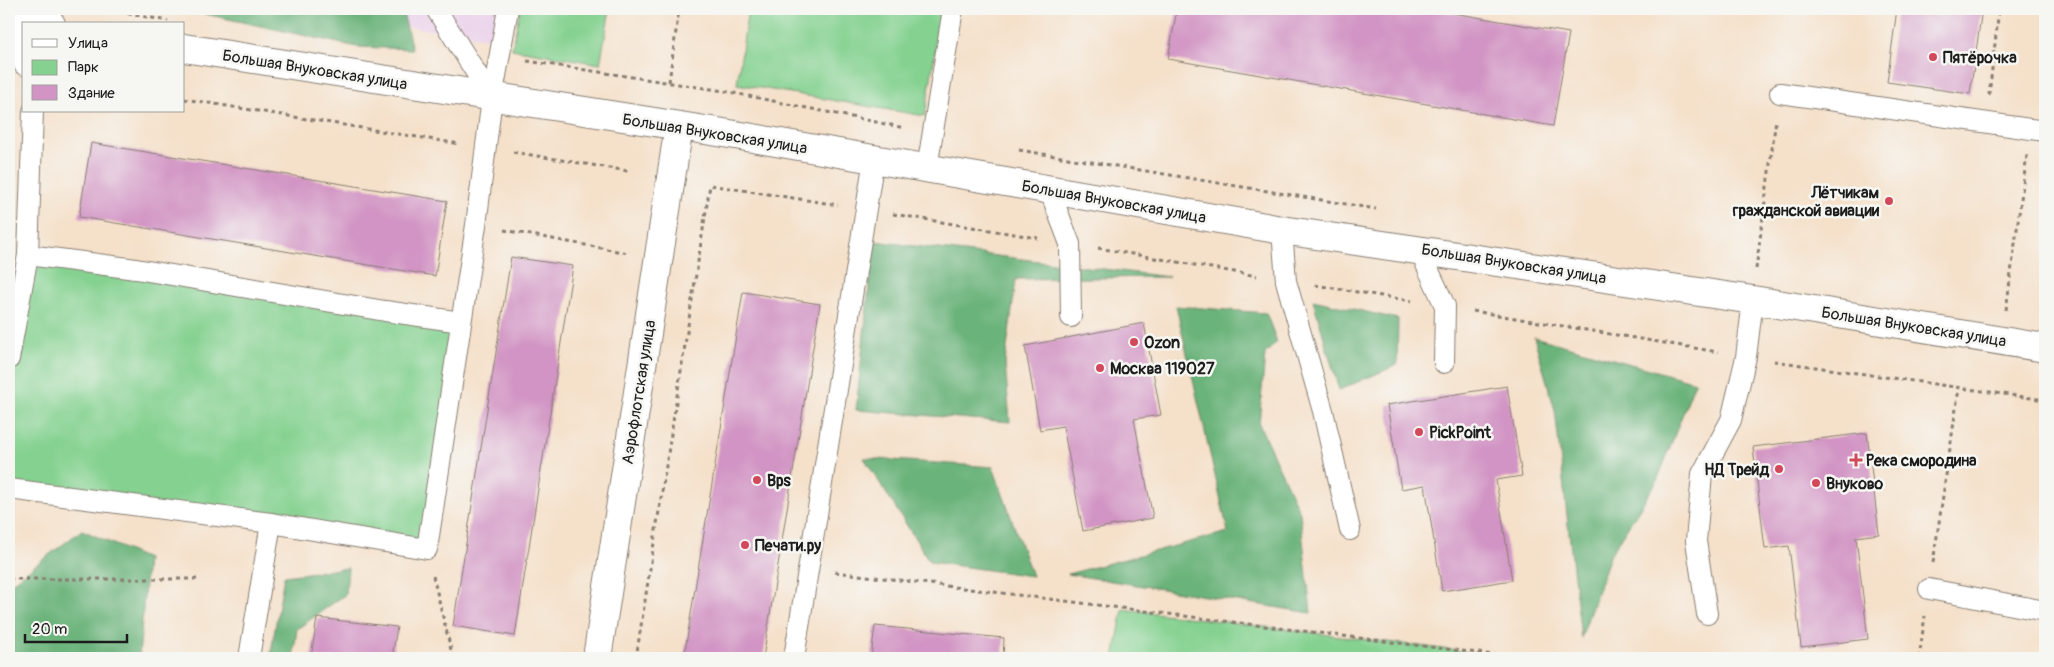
<svg xmlns="http://www.w3.org/2000/svg" width="2054" height="667" viewBox="0 0 2054 667" font-family="Pangolin,sans-serif">
  <style>
    .built { fill: #ebd1eb }
    .green { fill: #84d190; stroke: #507656 }
    .forest { fill: #6bb37a; stroke: #44684b }
    .building { fill: #d294c4 }
    .lines { fill: none; stroke-linecap: round; stroke-linejoin: round }
    .lane-casing { stroke: #887e72; stroke-width: 22 }
    .street-casing { stroke: #887e72; stroke-width: 30 }
    .path { stroke: #887e72; stroke-width: 3; stroke-dasharray: 4 4; stroke-linecap: butt }
    .lane { stroke: #fff; stroke-width: 20 }
    .street { stroke: #fff; stroke-width: 28 }
    .poi-dot { fill: #d1495b; stroke: #f6f6f2; stroke-width: 2 }
    .labels { text-anchor: middle; stroke-width: 5; stroke-linejoin: round; paint-order: stroke }
    .poi-label { font-size: 16px; font-weight: bold; fill: #1c1c1c; stroke: #f6f6f2; text-anchor: start }
    .street-label { font-size: 16px; fill: #1c1c1c; stroke: #f6f6f2 }
  </style>
  <rect width="100%" height="100%" fill="#f6f6f2"/>
  <filter id="ink" filterUnits="userSpaceOnUse"><feTurbulence type="fractalNoise" baseFrequency=".02" numOctaves="2"/><feDisplacementMap in="SourceGraphic" scale="10" xChannelSelector="R" yChannelSelector="G"/><feConvolveMatrix kernelMatrix="1 2 1 2 8 2 1 2 1" color-interpolation-filters="sRGB"/></filter>
  <filter id="wash" filterUnits="userSpaceOnUse"><feTurbulence type="fractalNoise" baseFrequency=".0096" numOctaves="4" result="noise"/><feDisplacementMap in="SourceGraphic" scale="20" xChannelSelector="R" yChannelSelector="G"/><feGaussianBlur stdDeviation="1.12" result="paint"/><feColorMatrix in="noise" values="0 0 0 0 0 0 0 0 0 0 0 0 0 0 0 0 0 1.4 0 .05"/><feComposite in="paint" operator="in"/></filter>
  <g filter="url(#wash)">
    <rect width="100%" height="100%" fill="#f5e0c9"/>
    <polygon class="built" points="280,9 498,9 493,39"/>
    <g class="green">
      <polygon points="520,9 610,9 600,64 512,49"/>
      <polygon points="748,9 942,9 925,116 737,84"/>
      <polygon points="28,255 461,322 427,549 9,489 9,359"/>
      <polygon points="1123,609 1515,658 1114,658"/>
    </g>
    <g class="forest">
      <polygon points="182,9 402,9 412,49 357,47"/>
      <polygon points="874,241 1169,277 1016,279 1005,363 1010,422 856,410"/>
      <polygon points="1313,300 1398,319 1397,365 1339,390"/>
      <polygon points="1176,306 1266,313 1277,342 1265,354 1259,424 1300,513 1311,613 1068,574 1228,532"/>
      <polygon points="1534,337 1695,382 1657,481 1611,553 1581,638 1555,410"/>
      <polygon points="864,458 993,467 1032,576 930,562"/>
      <polygon points="82,530 147,559 139,658 9,658 9,585"/>
      <polygon points="348,568 346,594 297,629 293,658 270,658 284,576"/>
    </g>
    <g id="blocks">
      <g class="building">
        <polygon points="1177,9 1430,9 1569,33 1553,126 1168,59"/>
        <polygon points="1897,9 1982,9 1970,94 1887,82"/>
        <polygon points="91,143 447,201 435,276 79,217"/>
        <polygon points="511,257 573,266 515,636 453,626"/>
        <polygon points="743,292 820,304 763,658 693,658 684,657"/>
        <polygon points="1144,323 1161,415 1134,419 1153,518 1083,531 1063,426 1040,430 1025,346"/>
        <polygon points="1507,386 1522,476 1496,480 1512,580 1442,591 1425,485 1401,489 1387,405"/>
        <polygon points="1867,433 1879,534 1856,537 1868,639 1801,647 1789,546 1765,549 1753,447"/>
        <polygon points="317,618 397,627 392,658 311,658"/>
        <polygon points="875,626 1004,638 1003,658 889,658 871,657"/>
      </g>
    </g>
  </g>
  <g filter="url(#ink)">
    <use href="#blocks" fill-opacity="0" stroke="#887e72" stroke-width="1"/>
    <g class="lines">
      <g class="lane-casing">
        <g id="lane">
          <polyline points="436,9 492,98"/>
          <polyline points="12,14 24,65"/>
          <polyline points="1780,93 2045,131"/>
          <polyline points="927,168 953,9"/>
          <polyline points="1049,189 1070,244 1071,317"/>
          <polyline points="1282,230 1286,281 1323,411 1350,530"/>
          <polyline points="1419,249 1445,306 1444,363"/>
          <polyline points="28,255 136,269 385,311 461,322"/>
          <polyline points="9,359 28,255 33,111"/>
          <polyline points="9,489 271,523"/>
          <polyline points="1929,589 2045,611"/>
          <polyline points="1707,614 1696,541 1702,474 1731,420 1746,357 1753,300"/>
          <polyline points="249,658 271,523 427,549 476,225 492,98 508,9"/>
          <polyline points="794,658 874,159"/>
        </g>
      </g>
      <g class="street-casing">
        <g id="street">
          <polyline points="9,13 51,24"/>
          <polyline points="184,48 718,132 1282,230 1753,300 2045,348"/>
          <polyline points="597,658 679,126"/>
        </g>
      </g>
      <g class="path">
        <polyline points="104,9 168,21"/>
        <polyline points="527,61 724,91 905,128"/>
        <polyline points="669,82 679,9"/>
        <polyline points="1989,95 1999,9"/>
        <polyline points="184,99 460,144"/>
        <polyline points="1019,150 1376,209"/>
        <polyline points="513,152 628,171"/>
        <polyline points="893,214 1038,238"/>
        <polyline points="504,230 628,253"/>
        <polyline points="1098,248 1257,276"/>
        <polyline points="1756,269 1776,119"/>
        <polyline points="1315,285 1412,301"/>
        <polyline points="2006,310 2027,155"/>
        <polyline points="1473,311 1718,352"/>
        <polyline points="1774,361 2045,400"/>
        <polyline points="1933,563 1959,388"/>
        <polyline points="835,572 1518,658"/>
        <polyline points="433,576 453,658"/>
        <polyline points="9,579 197,579"/>
        <polyline points="636,658 710,185 838,205"/>
        <polyline points="1919,658 1925,616"/>
      </g>
      <use href="#lane" class="lane"/>
      <use href="#street" class="street"/>
    </g>
  </g>
  <g class="poi-dot">
    <circle cx="1933" cy="57" r="5"/>
    <circle cx="1889" cy="201" r="5"/>
    <circle cx="1134" cy="342" r="5"/>
    <circle cx="1100" cy="368" r="5"/>
    <circle cx="1419" cy="432" r="5"/>
    <path d="M1853.5 452.5h5v5h5v5h-5v5h-5v-5h-5v-5h5z"/>
    <circle cx="1779" cy="469" r="5"/>
    <circle cx="757" cy="480" r="5"/>
    <circle cx="1816" cy="483" r="5"/>
    <circle cx="745" cy="545" r="5"/>
  </g>
  <g class="labels">
    <g class="poi-label">
      <text x="1943" y="63">Пятёрочка</text>
      <text x="1879" y="198" text-anchor="end">Лётчикам<tspan x="1879" dy="18">гражданской авиации</tspan></text>
      <text x="1144" y="348">Ozon</text>
      <text x="1110" y="374">Москва 119027</text>
      <text x="1429" y="438">PickPoint</text>
      <text x="1866" y="466">Река смородина</text>
      <text x="1769" y="475" text-anchor="end">НД Трейд</text>
      <text x="767" y="486">Bps</text>
      <text x="1826" y="489">Внуково</text>
      <text x="755" y="551">Печати.ру</text>
    </g>
    <g class="street-label">
      <text transform="translate(315 69) rotate(9)" y="6">Большая Внуковская улица</text>
      <text transform="translate(715 133) rotate(9)" y="6">Большая Внуковская улица</text>
      <text transform="translate(1114 201) rotate(10)" y="6">Большая Внуковская улица</text>
      <text transform="translate(1514 263) rotate(9)" y="6">Большая Внуковская улица</text>
      <text transform="translate(1914 326) rotate(9)" y="6">Большая Внуковская улица</text>
      <text transform="translate(638 392) rotate(-81)" y="6">Аэрофлотская улица</text>
    </g>
  </g>
  <rect width="2054" height="667" fill="none" stroke="#f6f6f2" stroke-width="30"/>
  <rect x="22" y="22" width="162" height="90" fill="#f6f6f2" stroke="#9f9f9c"/>
  <rect x="32" y="39" width="25" height="8" fill="#ffffff" stroke="#9f9f9c"/>
  <text x="68" y="48" font-size="15" fill="#1c1c1c">Улица</text>
  <rect x="32" y="60" width="25" height="15" fill="#84d190" stroke="#9f9f9c"/>
  <text x="68" y="72" font-size="15" fill="#1c1c1c">Парк</text>
  <rect x="32" y="85" width="25" height="15" fill="#d294c4" stroke="#9f9f9c"/>
  <text x="68" y="98" font-size="15" fill="#1c1c1c">Здание</text>
  <path d="M25 634v8h102v-8" fill="none" stroke="#1c1c1c" stroke-width="2.5"/>
  <text x="32" y="634" font-size="15" fill="#1c1c1c" stroke="#f6f6f2" stroke-width="4" paint-order="stroke">20 m</text>
</svg>
